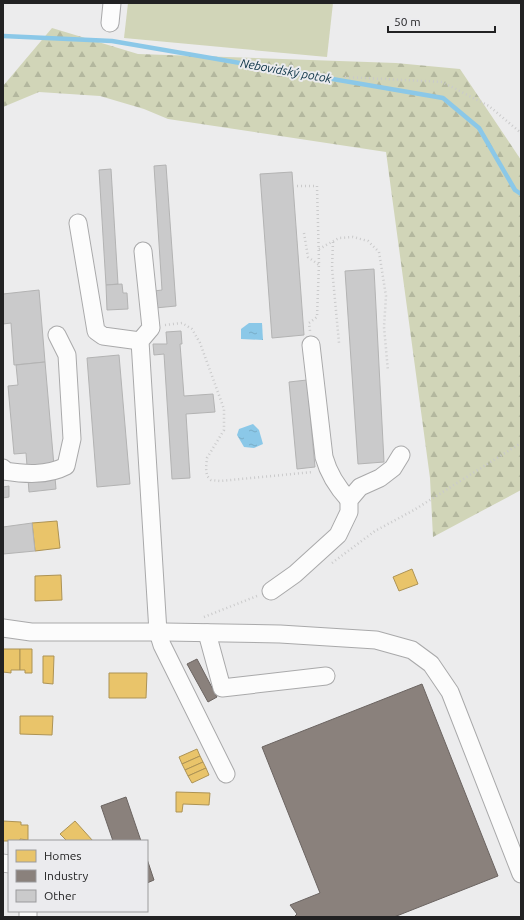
<svg xmlns="http://www.w3.org/2000/svg" width="524" height="920" viewBox="0 0 524 920" font-family="Ubuntu,sans-serif">
  <style>
    .forest { fill: url(#forest-firs) }
    .garden { fill: #d1d5b8 }
    .water { fill: url(#water-ripples) }
    .homes { fill: #e9c46a; stroke: #ad9355 }
    .industry { fill: #8a817c; stroke: #6b6461 }
    .lines { fill: none; stroke-linecap: round; stroke-linejoin: round }
    .stream { stroke: #8bc8e8; stroke-width: 4.5 }
    .building { fill: #cacacb; stroke: #b3b3b3 }
    .minor-casing { stroke: #a9a9aa; stroke-width: 19 }
    .path { stroke: #cacacb; stroke-width: 2.5; stroke-dasharray: 1 3; stroke-linecap: butt }
    .minor { stroke: #fcfcfc; stroke-width: 17 }
    .labels { text-anchor: middle; stroke-width: 4; stroke-linejoin: round; paint-order: stroke }
    .water-label { font-size: 12px; font-style: italic; fill: #0a3245; stroke: #ebebee }
  </style>
  <defs>
    <pattern id="forest-firs" width="22" height="20" patternUnits="userSpaceOnUse"><rect width="22" height="20" fill="#d1d5b8"/><path d="M5 1l3.5 6h-7zM16 11l3.5 6h-7z" fill="#b3b79e"/></pattern>
    <pattern id="water-ripples" width="26" height="14" patternUnits="userSpaceOnUse"><rect width="26" height="14" fill="#8bc8e8"/><path d="M2 4q2-2 4 0t4 0M15 11q2-2 4 0t4 0" fill="none" stroke="#78acc7"/></pattern>
  </defs>
  <rect width="100%" height="100%" fill="#ececed"/>
  <polygon class="forest" points="52,28 138,54 396,63 460,69 521,160 521,490 433,537 430,478 386,152 168,119 144,109 100,96 39,92 3,107 3,86"/>
  <polygon class="garden" points="128,3 333,3 327,57 124,38"/>
  <g class="water">
    <polygon points="249,323 262,323 263,340 241,339 241,329"/>
    <polygon points="253,424 259,430 263,444 254,448 244,447 237,435 239,429"/>
  </g>
  <g class="homes">
    <polygon points="57,521 60,548 35,551 32,523"/>
    <polygon points="412,569 418,584 399,591 393,577"/>
    <polygon points="61,575 62,600 35,601 35,576"/>
    <polygon points="3,649 20,649 20,670 11,670 11,673 3,672"/>
    <polygon points="20,649 32,649 32,673 25,673 25,670 20,670"/>
    <polygon points="43,656 54,656 53,684 43,683"/>
    <polygon points="109,673 147,673 146,698 109,698"/>
    <polygon points="20,716 53,716 52,735 20,734"/>
    <polygon points="197,749 200,756 182,764 179,757"/>
    <polygon points="200,756 203,762 185,770 182,764"/>
    <polygon points="203,762 206,768 188,776 185,770"/>
    <polygon points="206,768 209,775 192,783 188,776"/>
    <polygon points="176,792 210,793 209,805 183,804 182,812 176,812"/>
    <polygon points="3,821 21,822 21,825 28,825 28,840 20,839 20,841 3,841"/>
    <polygon points="75,821 93,841 67,841 60,834"/>
  </g>
  <g class="industry">
    <polygon points="197,659 217,697 208,702 187,664"/>
    <polygon points="422,684 498,876 394,917 294,917 297,914 290,905 320,893 262,747"/>
    <polygon points="126,797 141,841 113,841 101,806"/>
    <polygon points="147,859 154,880 147,883"/>
  </g>
  <g class="lines">
    <polyline class="stream" points="3,36 112,41 443,98 479,128 515,190 521,194"/>
  </g>
  <g class="building">
    <polygon points="166,165 176,306 155,308 154,291 162,290 154,166"/>
    <polygon points="111,169 118,284 106,285 99,170"/>
    <polygon points="292,172 304,335 272,338 260,174"/>
    <polygon points="374,269 384,462 358,464 345,271"/>
    <polygon points="122,284 123,293 127,293 128,309 107,310 106,285"/>
    <polygon points="39,290 45,362 14,365 11,323 3,324 3,294"/>
    <polygon points="181,331 182,344 180,344 184,396 213,394 215,412 186,414 190,478 172,479 164,354 154,355 153,344 167,344 166,332"/>
    <polygon points="119,355 130,484 97,487 87,358"/>
    <polygon points="45,362 56,489 29,492 26,453 14,454 8,386 18,385 16,365"/>
    <polygon points="307,380 315,467 297,469 289,382"/>
    <polygon points="9,486 9,497 3,498 3,487"/>
    <polygon points="32,523 35,551 3,554 3,527"/>
  </g>
  <g class="lines">
    <g class="minor-casing">
      <g id="minor">
        <polyline points="110,23 112,3"/>
        <polyline points="78,223 96,331 103,336 140,341"/>
        <polyline points="143,251 151,328 140,341 158,632 162,645 226,774"/>
        <path d="M311,345L324,457C329,475 337,487 349,500"/>
        <path d="M3,468L4,471C24,474 47,476 66,466L72,439L67,355L57,335"/>
        <polyline points="271,591 295,574 338,535 349,512 349,500 360,487 380,478 393,468 401,455"/>
        <polyline points="3,628 31,632 165,632 280,634 376,640 412,650 431,664 450,692 521,874"/>
        <polyline points="207,633 222,688 326,676"/>
        <polyline points="3,863 9,864"/>
        <polyline points="28,917 28,911"/>
      </g>
    </g>
    <g class="path">
      <polyline points="345,77 442,82 489,106 521,133"/>
      <polyline points="297,186 317,186 319,263 317,317 309,323 310,331"/>
      <polyline points="304,233 308,257 319,265"/>
      <polyline points="333,242 332,268 339,343"/>
      <polyline points="319,249 339,238 353,237 368,241 379,252 386,296 384,327 388,371"/>
      <polyline points="165,325 182,323 192,329 200,343 224,409 224,430 207,458 206,468 207,476 211,480 220,481 313,472"/>
      <polyline points="332,563 375,531 414,510 521,443"/>
      <polyline points="204,617 257,596"/>
    </g>
    <use href="#minor" class="minor"/>
  </g>
  <g class="labels">
    <g class="water-label">
      <text transform="translate(286 71) rotate(10)" y="4">Nebovidský potok</text>
    </g>
  </g>
  <rect width="524" height="920" fill="none" stroke="#222223" stroke-width="8"/>
  <rect x="8" y="840" width="140" height="72" fill="#ebebee" stroke="#9b9b9d"/>
  <rect x="16" y="850" width="20" height="12" fill="#e9c46a" stroke="#9b9b9d"/>
  <text x="44" y="860" font-size="12" fill="#222223">Homes</text>
  <rect x="16" y="870" width="20" height="12" fill="#8a817c" stroke="#9b9b9d"/>
  <text x="44" y="880" font-size="12" fill="#222223">Industry</text>
  <rect x="16" y="890" width="20" height="12" fill="#cacacb" stroke="#9b9b9d"/>
  <text x="44" y="900" font-size="12" fill="#222223">Other</text>
  <path d="M388 26v6h107v-6" fill="none" stroke="#222223" stroke-width="2"/>
  <text x="394" y="26" font-size="12" fill="#222223" stroke="#ebebee" stroke-width="3" paint-order="stroke">50 m</text>
</svg>
